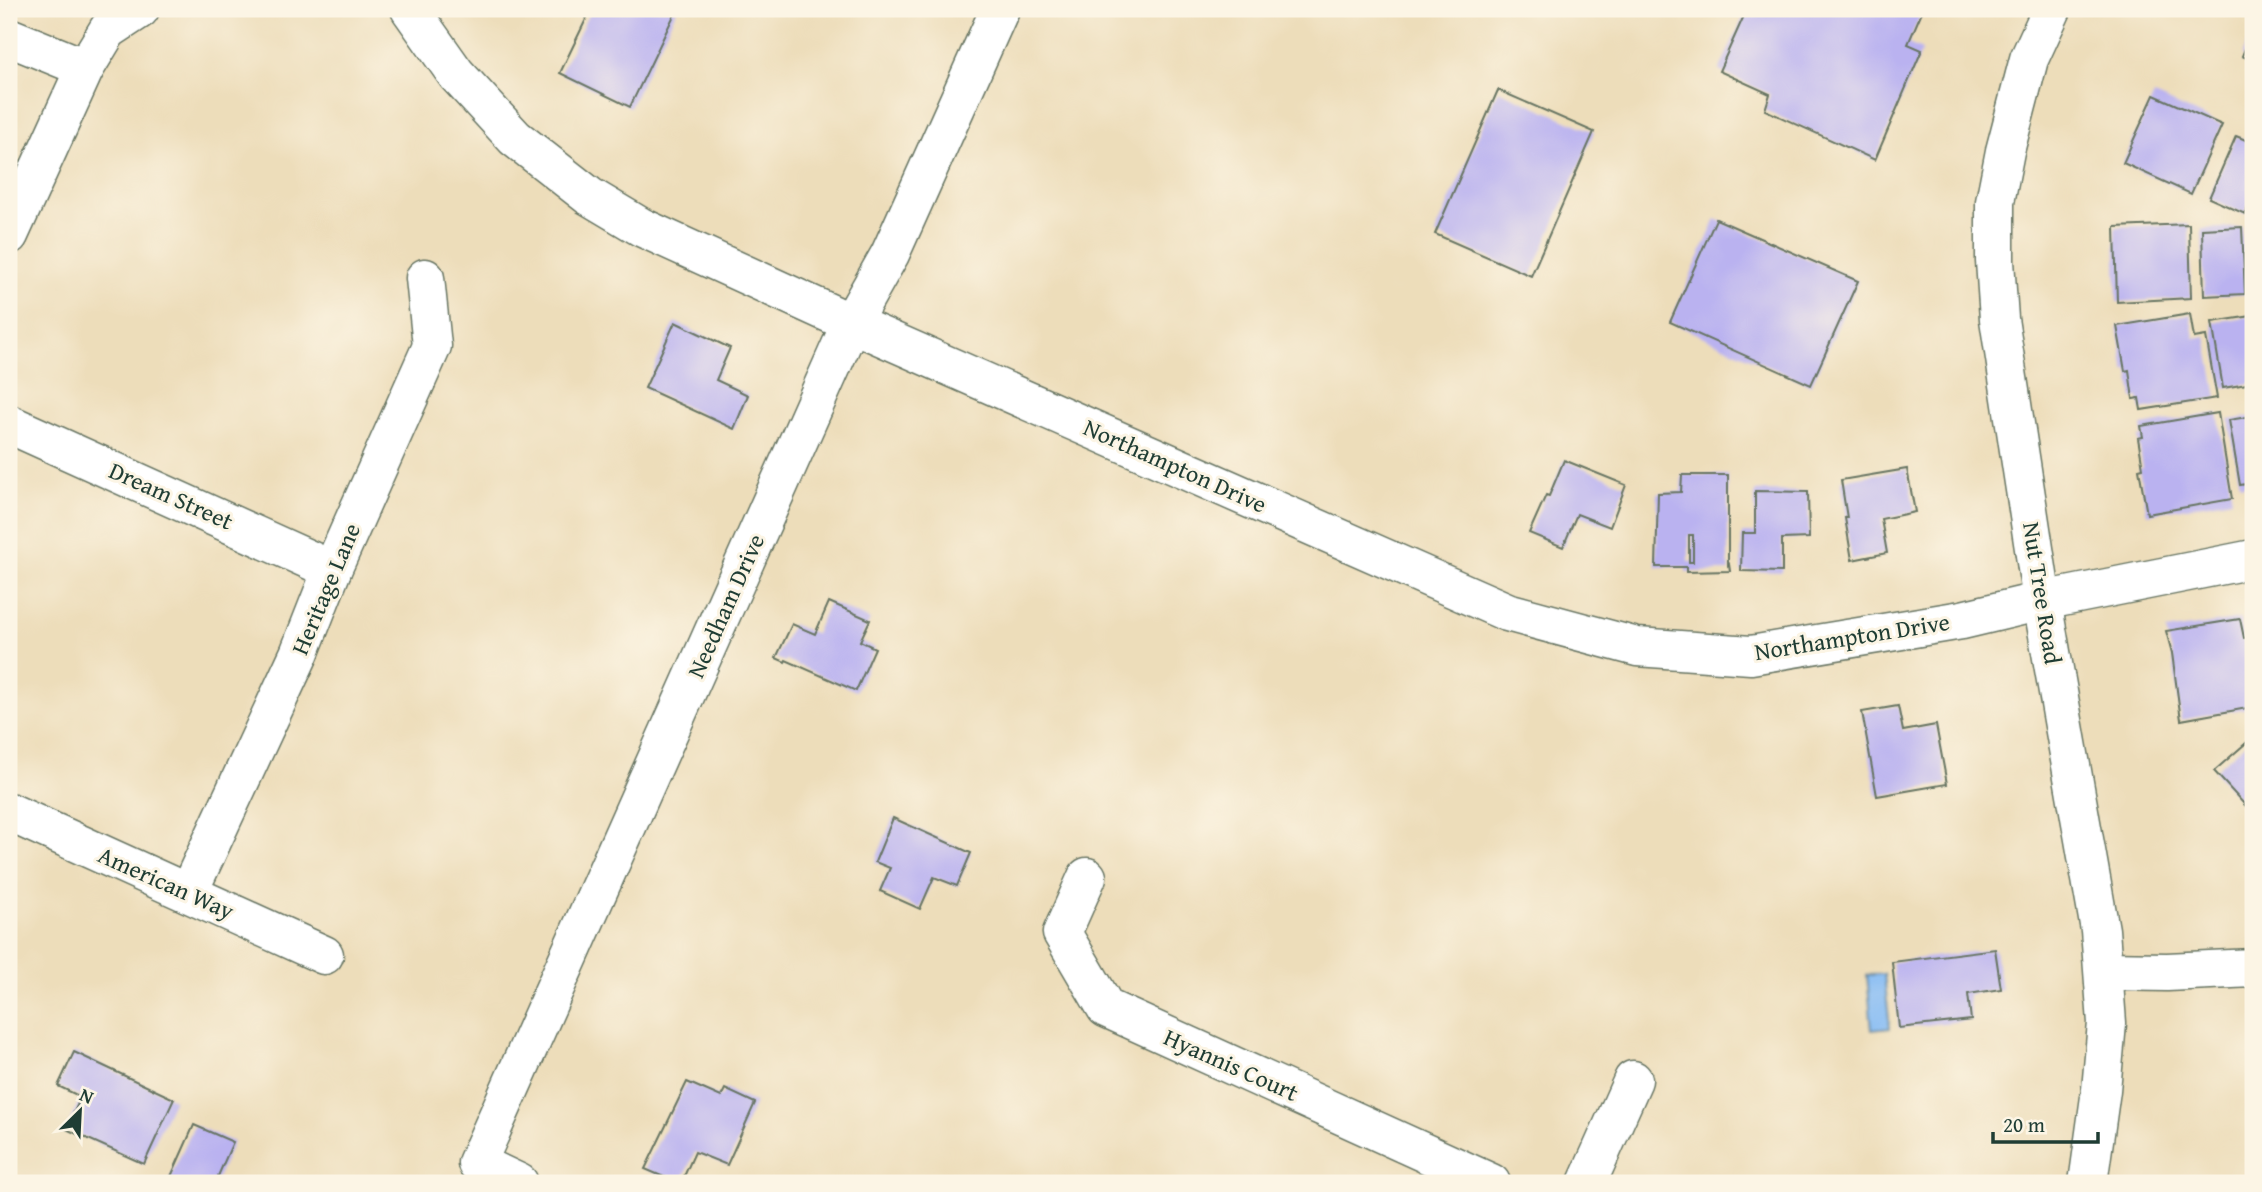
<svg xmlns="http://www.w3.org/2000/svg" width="2262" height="1192" viewBox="0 0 2262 1192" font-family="'Gentium Book Plus',serif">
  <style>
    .water { fill: #85bbf4; stroke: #527c94; stroke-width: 2 }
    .building { fill: #bab2f0; fill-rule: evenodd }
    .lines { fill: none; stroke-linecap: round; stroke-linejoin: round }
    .minor-casing { stroke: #677563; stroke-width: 41 }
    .major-casing { stroke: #677563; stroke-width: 41 }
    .minor { stroke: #fff; stroke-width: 38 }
    .major { stroke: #fff; stroke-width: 38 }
    .labels { text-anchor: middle; stroke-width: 6; stroke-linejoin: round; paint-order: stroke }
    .street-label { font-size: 24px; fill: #1f3d34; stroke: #fcf5e5 }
  </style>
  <rect width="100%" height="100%" fill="#fcf5e5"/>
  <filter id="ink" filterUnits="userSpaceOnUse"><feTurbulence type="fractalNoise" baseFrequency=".0143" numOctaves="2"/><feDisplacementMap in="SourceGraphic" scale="14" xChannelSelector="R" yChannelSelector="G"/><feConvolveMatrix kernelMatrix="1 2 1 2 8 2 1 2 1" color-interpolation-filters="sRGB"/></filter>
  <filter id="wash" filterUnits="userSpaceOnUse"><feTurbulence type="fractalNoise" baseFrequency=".00686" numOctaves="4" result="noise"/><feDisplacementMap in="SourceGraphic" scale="28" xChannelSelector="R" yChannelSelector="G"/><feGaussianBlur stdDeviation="1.57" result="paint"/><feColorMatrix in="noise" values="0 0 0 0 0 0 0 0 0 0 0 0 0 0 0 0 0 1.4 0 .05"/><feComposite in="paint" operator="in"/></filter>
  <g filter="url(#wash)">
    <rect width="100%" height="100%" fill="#edddba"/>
    <polygon class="water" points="1884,974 1890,1028 1872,1030 1867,975"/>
    <g id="blocks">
      <g class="building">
        <polygon points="591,9 677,9 630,107 560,73"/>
        <polygon points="1747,9 1923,9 1908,44 1922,50 1875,160 1765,110 1770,94 1719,71"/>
        <polygon points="2253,30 2253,61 2242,56"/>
        <polygon points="1498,90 1594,132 1531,276 1435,234"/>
        <polygon points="2154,95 2222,125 2191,194 2123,163"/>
        <polygon points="2236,136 2253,143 2253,196 2245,214 2209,198"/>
        <polygon points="1716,219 1858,281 1811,385 1670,322"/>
        <polygon points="2189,224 2191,298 2117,302 2115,227"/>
        <polygon points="2242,227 2245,294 2204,296 2202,229"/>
        <polygon points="2190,314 2194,338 2206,336 2217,398 2141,410 2139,398 2133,399 2129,370 2125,371 2117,326"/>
        <polygon points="2252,316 2253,383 2223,388 2212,322"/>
        <polygon points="675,322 730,348 716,380 748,395 734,429 645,388"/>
        <polygon points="2218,413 2232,499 2147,514 2139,469 2143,468 2138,438 2143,437 2141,426"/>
        <polygon points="2253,416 2253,483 2240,485 2229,420"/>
        <polygon points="1564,460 1626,485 1610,527 1577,514 1563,547 1529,533 1546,495 1549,496"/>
        <polygon points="1907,469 1915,512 1881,519 1887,553 1852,560 1845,518 1847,518 1841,480"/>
        <path d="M1682,475H1728V565L1729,564L1730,571L1686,572V567H1656L1658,493L1681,492ZM1689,535H1693V562H1689Z"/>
        <polygon points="1755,491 1808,492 1809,538 1782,539 1782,572 1741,571 1742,533 1755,533"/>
        <polygon points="829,602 870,620 860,641 875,648 856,691 786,660 785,662 776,658 792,624 815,634"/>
        <polygon points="2240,619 2244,638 2253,637 2253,707 2181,720 2172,653 2166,631"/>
        <polygon points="1898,706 1903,731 1936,725 1947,784 1877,796 1862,712"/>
        <polygon points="2253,737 2253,814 2214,771"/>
        <polygon points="893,818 971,853 957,886 934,877 920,909 880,891 890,868 875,862"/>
        <polygon points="1995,949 2001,989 1968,994 1971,1020 1899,1028 1892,962"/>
        <polygon points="74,1052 174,1099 144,1164 66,1129 81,1097 58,1086"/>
        <polygon points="687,1082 721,1097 725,1089 755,1103 727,1165 695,1152 681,1183 678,1183 645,1169"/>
        <polygon points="194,1125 233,1142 215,1183 175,1183 169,1181"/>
      </g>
    </g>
  </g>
  <g filter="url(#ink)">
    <use href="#blocks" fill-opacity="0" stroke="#677563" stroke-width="2"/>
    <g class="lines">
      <g class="minor-casing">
        <g id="minor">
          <polyline points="410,9 456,74 515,138 589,196 641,227 851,323 1507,612 1637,647 1751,655 1962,620 2042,601 2253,559"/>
          <polyline points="9,37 85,68"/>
          <polyline points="9,235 85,68 108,30 140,9"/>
          <polyline points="9,424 332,570"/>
          <polyline points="9,812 324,955"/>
          <polyline points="1087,877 1062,933 1106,1008 1491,1183"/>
          <polyline points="188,893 299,654 332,570 432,346 425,278"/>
          <polyline points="2104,971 2167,972 2253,968"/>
          <polyline points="519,1183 477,1163 851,323 890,254 1000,9"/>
          <polyline points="1587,1183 1633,1080"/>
        </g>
      </g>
      <g class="major-casing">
        <polyline id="major" points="2052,9 2029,59 2005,151 1995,202 1995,261 1999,319 2042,601 2100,930 2107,1023 2101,1090 2088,1183"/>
      </g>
      <use href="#minor" class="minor"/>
      <use href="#major" class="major"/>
    </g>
  </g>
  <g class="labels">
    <g class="street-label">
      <text transform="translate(1175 466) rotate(24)" y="8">Northampton Drive</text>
      <text transform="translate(171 496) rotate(24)" y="8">Dream Street</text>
      <text transform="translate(326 589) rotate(-67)" y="8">Heritage Lane</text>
      <text transform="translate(2042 593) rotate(81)" y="8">Nut Tree Road</text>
      <text transform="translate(726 606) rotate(-66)" y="8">Needham Drive</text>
      <text transform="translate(1852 637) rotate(-9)" y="8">Northampton Drive</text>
      <text transform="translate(166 883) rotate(24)" y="8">American Way</text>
      <text transform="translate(1231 1065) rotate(24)" y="8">Hyannis Court</text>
    </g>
  </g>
  <rect width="2262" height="1192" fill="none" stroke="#fcf5e5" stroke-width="35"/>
  <g transform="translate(80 1111) rotate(24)" stroke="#fcf5e5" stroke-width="5" paint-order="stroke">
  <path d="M0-5L12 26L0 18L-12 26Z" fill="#1f3d34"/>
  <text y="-10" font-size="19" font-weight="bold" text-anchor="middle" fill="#1f3d34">N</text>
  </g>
  <path d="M1993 1132v10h105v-10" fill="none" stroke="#1f3d34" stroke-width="3.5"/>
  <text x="2003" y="1132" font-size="21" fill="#1f3d34" stroke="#fcf5e5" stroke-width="5" paint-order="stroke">20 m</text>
</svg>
